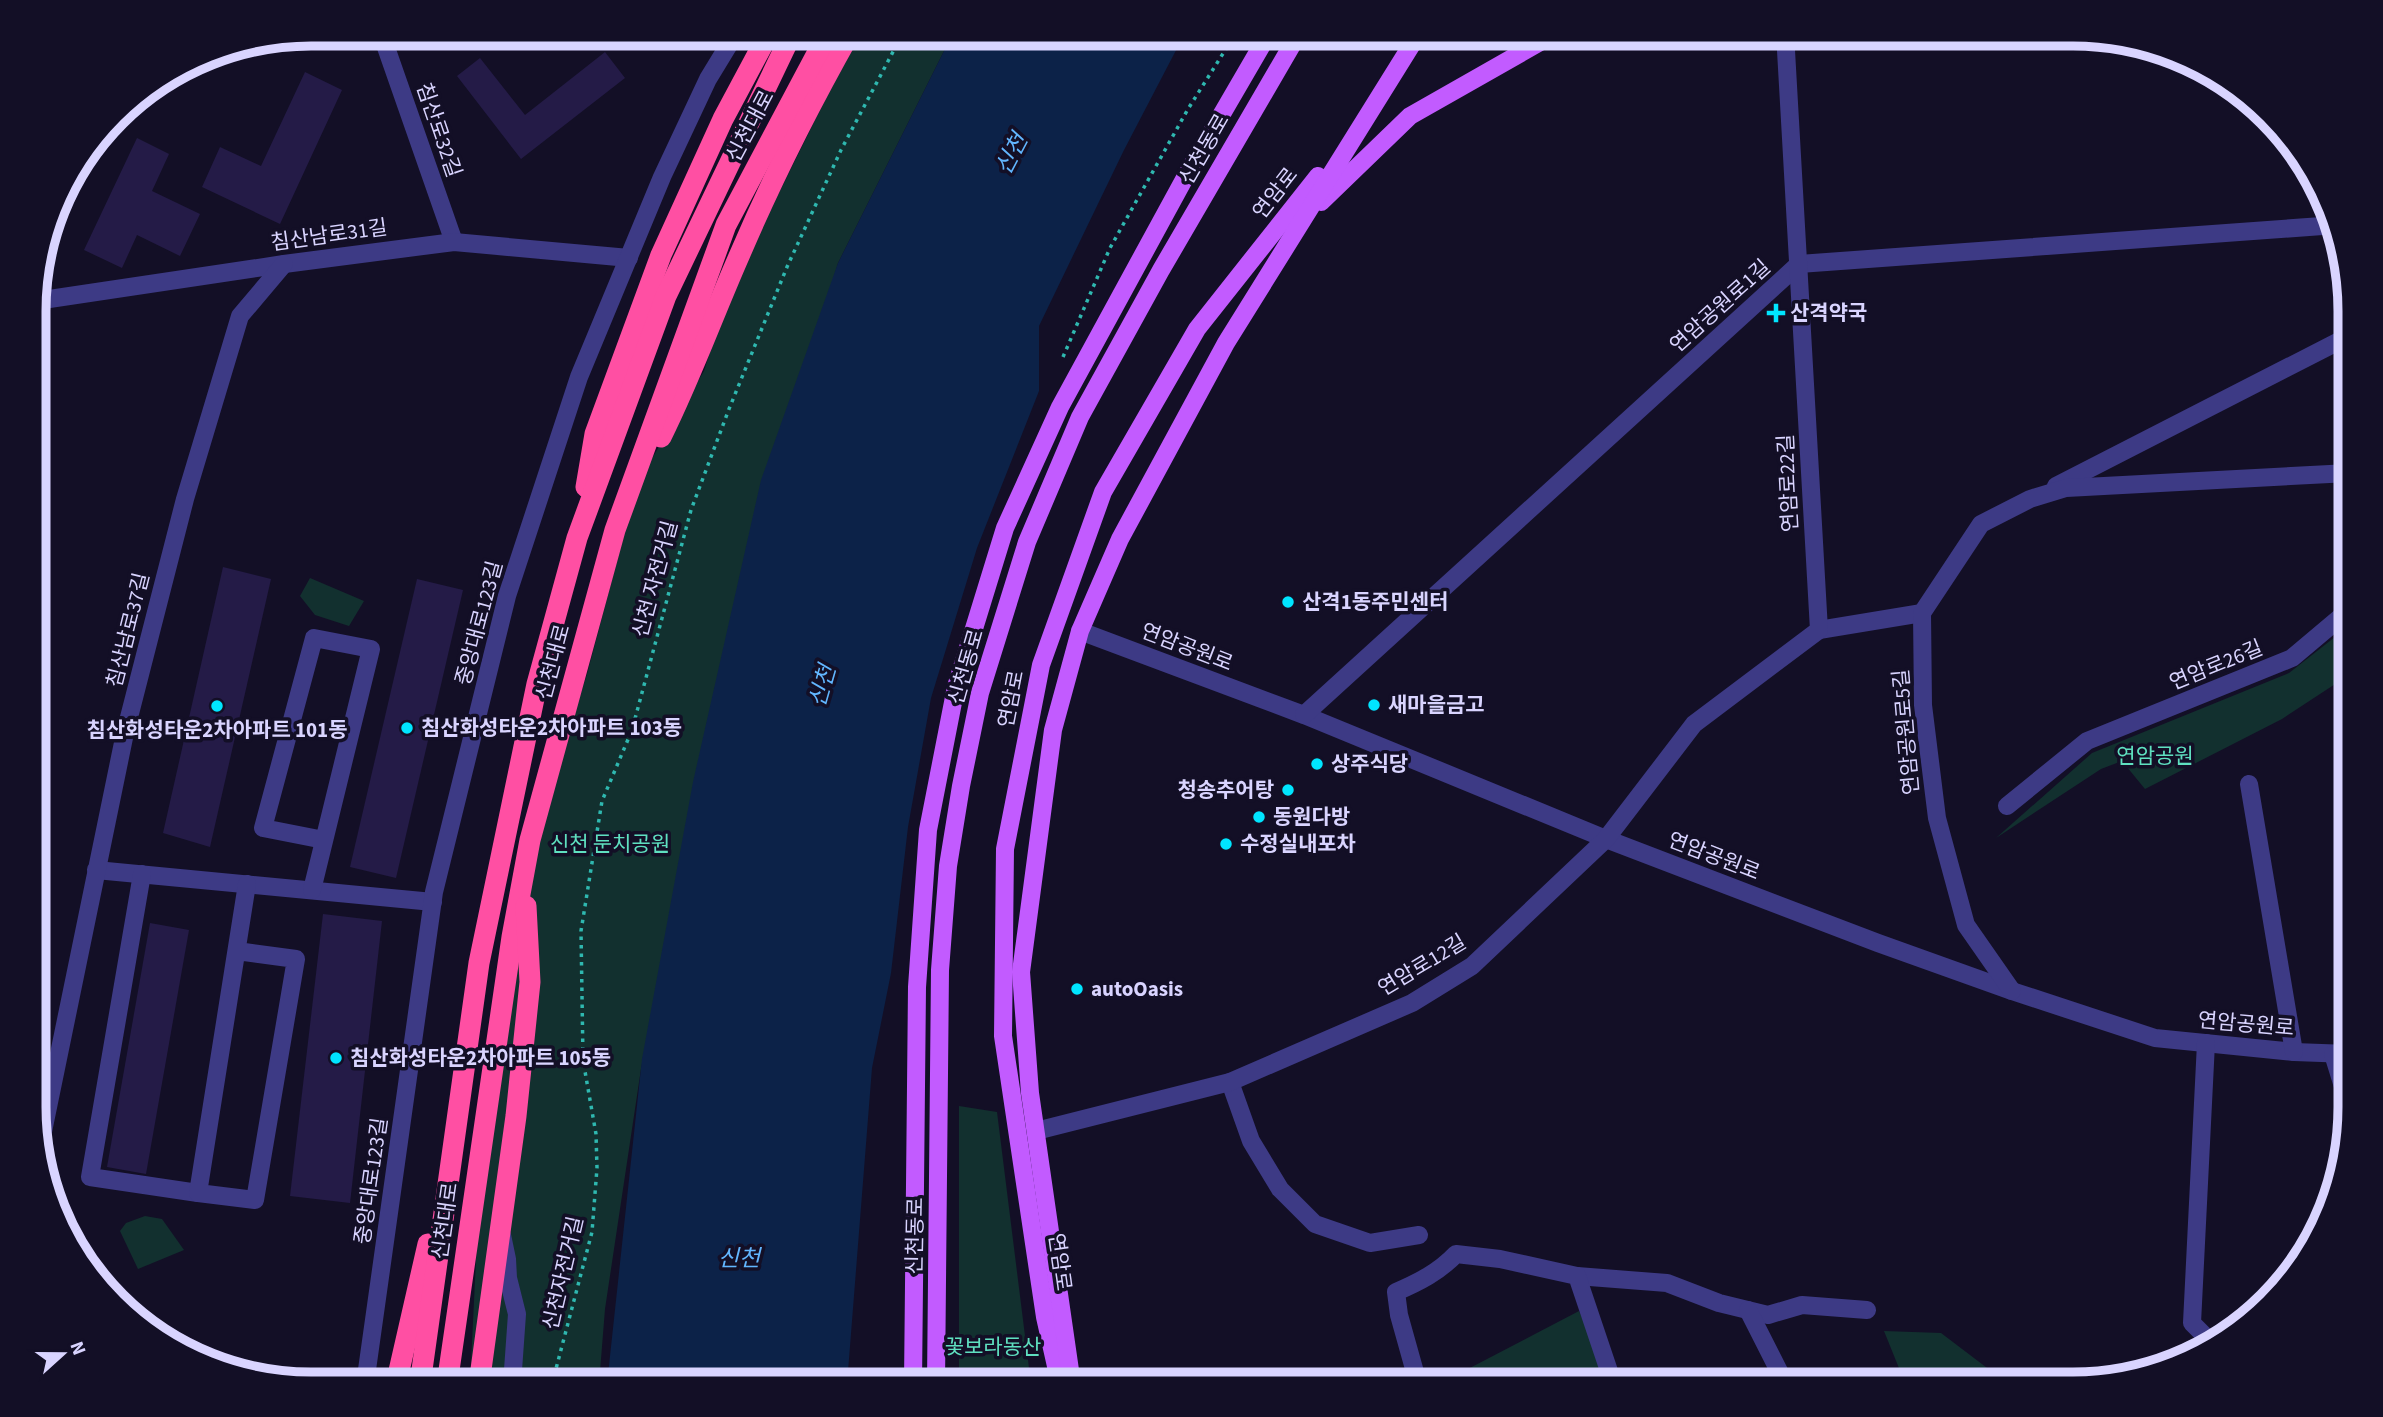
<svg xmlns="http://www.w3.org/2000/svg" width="2383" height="1417" viewBox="0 0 2383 1417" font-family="'Source Sans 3','Noto Sans KR',sans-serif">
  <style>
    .green { fill: #12302f }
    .water { fill: #0c2248 }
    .building { fill: #241b47 }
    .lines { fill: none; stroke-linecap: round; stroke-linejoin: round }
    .path { stroke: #2fb8b0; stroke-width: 3.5; stroke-dasharray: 3.5 5; stroke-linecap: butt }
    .minor { stroke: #3d3a85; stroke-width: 18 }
    .major { stroke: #c25bff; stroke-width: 18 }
    .highway { stroke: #ff4fa3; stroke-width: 21 }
    .poi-dot { fill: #00e5ff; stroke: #130f26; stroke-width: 2.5 }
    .labels { text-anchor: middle; stroke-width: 7; stroke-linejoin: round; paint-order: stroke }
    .street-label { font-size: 21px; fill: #d9d4ff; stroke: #130f26 }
    .poi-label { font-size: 21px; font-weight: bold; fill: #d9d4ff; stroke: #130f26; text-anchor: start }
    .park-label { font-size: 21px; fill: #5fe0c0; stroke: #130f26 }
    .water-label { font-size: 23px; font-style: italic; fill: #62b6ff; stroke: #130f26 }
    .rim { fill: none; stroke: #d9d4ff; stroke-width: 9 }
  </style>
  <rect width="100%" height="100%" fill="#130f26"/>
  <g class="green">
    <polygon points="862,33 953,33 838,263 707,722 641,1069 605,1309 599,1384 470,1384 478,1218 539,824 587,674 638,482 704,371 741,253 768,215 833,84"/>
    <polygon points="310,578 364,601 349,626 315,615 300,596"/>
    <polygon points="2349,626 2349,675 2282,719 2145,789 2122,761 2101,769 1996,838 2092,753 2289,673"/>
    <polygon points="959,1106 997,1112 1031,1384 959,1384"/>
    <polygon points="145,1216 162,1219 184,1250 138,1269 120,1231 126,1223"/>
    <polygon points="1579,1311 1612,1383 1441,1383"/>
    <polygon points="1884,1331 1941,1333 1999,1377 1996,1383 1905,1383"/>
  </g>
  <polygon class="water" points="953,33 1185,33 1124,150 1039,326 1039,391 977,548 931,698 908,827 891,973 872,1068 847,1384 607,1384 642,1059 693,782 761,480 838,263"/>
  <g class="building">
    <polygon points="605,52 625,78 521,159 457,76 480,58 525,115"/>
    <polygon points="305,72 342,90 280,224 202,187 220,147 261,166"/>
    <polygon points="137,138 169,154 152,191 200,214 180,256 137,235 122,268 84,250"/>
    <polygon points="223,567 271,579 210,847 163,833"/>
    <polygon points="417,579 463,590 396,878 350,867"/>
    <polygon points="323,914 382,921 350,1203 290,1196"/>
    <polygon points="150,923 189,930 146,1174 107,1167"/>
  </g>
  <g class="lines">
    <g class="path">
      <polyline points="1063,357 1110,248 1188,109 1236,33"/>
      <polyline points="552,1384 592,1232 597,1168 596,1134 583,1060 581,931 602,801 632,730 691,510 729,409 787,267 841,150 903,33"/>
    </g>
    <g class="minor">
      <polyline points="381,33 454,242"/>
      <polyline points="52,221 71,176"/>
      <polyline points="36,301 284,264 454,242 629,258"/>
      <polyline points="2056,486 2349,336"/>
      <polyline points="1819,630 1922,613"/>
      <polyline points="1080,631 1304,715 1606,839 1878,943 2012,991 2155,1038 2294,1052 2349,1054"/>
      <polyline points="1304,715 1799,264 2336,225"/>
      <polyline points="2249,784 2294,1052"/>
      <polyline points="2007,806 2087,741 2292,658 2349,610"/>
      <polyline points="96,870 433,902"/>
      <polyline points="142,874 90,1177 198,1193"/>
      <polyline points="312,890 371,649 314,638 263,828 324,840"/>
      <polyline points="237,951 296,959 255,1200 198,1193 247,884"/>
      <polyline points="2012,991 1966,925 1937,818 1923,705 1922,613 1981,524 2030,499 2066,488 2349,473"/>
      <polyline points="2206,1043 2192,1323 2214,1345"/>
      <polyline points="2333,1054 2349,1106"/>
      <polyline points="1230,1082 1251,1141 1280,1189 1315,1224 1370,1243 1419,1235"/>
      <polyline points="1036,1131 1230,1082 1412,1003 1472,966 1606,839 1694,724 1819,630 1785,33"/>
      <polyline points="39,1151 125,733 185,499 240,316 284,264"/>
      <polyline points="502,1235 507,1259 508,1278 517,1314 512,1384"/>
      <polyline points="1577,1276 1667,1283 1719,1303 1768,1315 1802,1305 1867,1310"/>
      <polyline points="1748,1310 1785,1383"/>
      <path d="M1418,1383L1399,1315L1396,1292C1419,1282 1439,1272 1456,1254L1500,1259L1577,1276L1611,1377"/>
      <polyline points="365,1384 434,892 507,596 579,377 662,177 708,79 736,33"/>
    </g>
    <g class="major">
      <polyline points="1321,202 1410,116 1556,33"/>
      <polyline points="913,1384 917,987 928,830 956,687 1005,528 1060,407 1187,174 1269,33"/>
      <polyline points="936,1384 940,970 948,866 961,786 980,693 1027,542 1080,417 1161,270 1299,33"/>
      <polyline points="1060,1384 1045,1317 1003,1036 1005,849 1041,665 1103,492 1197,329 1318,176"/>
      <polyline points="1072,1384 1030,1093 1021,972 1053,730 1080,631 1120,539 1226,343 1419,33"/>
    </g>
    <g class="highway">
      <path d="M661,437C691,377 713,315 740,254C772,179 810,104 850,33"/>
      <polyline points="586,487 595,434 661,255 723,119 769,33"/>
      <polyline points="396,1384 428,1244"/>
      <polyline points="420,1384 479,963 537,684 577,538 666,296 792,33"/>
      <polyline points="447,1384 512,937 530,840 615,530 726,225 828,33"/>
      <polyline points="479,1384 516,1116 530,982 526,906"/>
    </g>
  </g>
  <g class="poi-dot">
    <path d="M1772.5 302.5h7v7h7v7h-7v7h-7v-7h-7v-7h7z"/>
    <circle cx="1288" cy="602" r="7"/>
    <circle cx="1374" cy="705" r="7"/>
    <circle cx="217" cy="706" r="7"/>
    <circle cx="407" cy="728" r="7"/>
    <circle cx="1317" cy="764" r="7"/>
    <circle cx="1288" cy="790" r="7"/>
    <circle cx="1259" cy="817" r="7"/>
    <circle cx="1226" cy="844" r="7"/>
    <circle cx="1077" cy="989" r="7"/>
    <circle cx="336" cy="1058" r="7"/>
  </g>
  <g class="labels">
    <g class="street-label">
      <text transform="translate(750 126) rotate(-62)" y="7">신천대로</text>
      <text transform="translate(439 130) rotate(71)" y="7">침산로32길</text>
      <text transform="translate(1204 149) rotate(-60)" y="7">신천동로</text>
      <text transform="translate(1275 193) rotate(-52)" y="7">연암로</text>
      <text transform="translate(329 235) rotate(-8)" y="7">침산남로31길</text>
      <text transform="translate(1720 306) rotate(-42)" y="7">연암공원로1길</text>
      <text transform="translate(1788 483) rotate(-93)" y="7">연암로22길</text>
      <text transform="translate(655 579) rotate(-75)" y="7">신천 자전거길</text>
      <text transform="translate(479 623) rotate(-75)" y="7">중앙대로123길</text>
      <text transform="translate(128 630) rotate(-76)" y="7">침산남로37길</text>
      <text transform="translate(1187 647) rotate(21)" y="7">연암공원로</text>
      <text transform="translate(553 662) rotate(-75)" y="7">신천대로</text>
      <text transform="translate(2216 665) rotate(-22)" y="7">연암로26길</text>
      <text transform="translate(966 667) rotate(-74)" y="7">신천동로</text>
      <text transform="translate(1011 699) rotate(-79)" y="7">연암로</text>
      <text transform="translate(1906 732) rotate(-95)" y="7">연암공원로5길</text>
      <text transform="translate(1714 856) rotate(21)" y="7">연암공원로</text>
      <text transform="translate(1422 965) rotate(-31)" y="7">연암로12길</text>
      <text transform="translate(2246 1024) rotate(5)" y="7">연암공원로</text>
      <text transform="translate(371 1181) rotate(-82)" y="7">중앙대로123길</text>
      <text transform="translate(445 1221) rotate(-82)" y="7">신천대로</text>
      <text transform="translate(915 1236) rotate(-89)" y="7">신천동로</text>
      <text transform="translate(1060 1262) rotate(82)" y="7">연암로</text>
      <text transform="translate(563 1273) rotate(-77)" y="7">신천자전거길</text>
    </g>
    <g class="poi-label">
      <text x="1790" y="320">산격약국</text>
      <text x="1302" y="609">산격1동주민센터</text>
      <text x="1388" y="712">새마을금고</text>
      <text x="421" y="735">침산화성타운2차아파트 103동</text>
      <text x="217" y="737" text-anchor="middle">침산화성타운2차아파트 101동</text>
      <text x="1331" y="771">상주식당</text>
      <text x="1274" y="797" text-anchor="end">청송추어탕</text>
      <text x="1273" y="824">동원다방</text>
      <text x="1240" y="851">수정실내포차</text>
      <text x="1091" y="996">autoOasis</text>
      <text x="350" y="1065">침산화성타운2차아파트 105동</text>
    </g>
    <g class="park-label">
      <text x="2155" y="763">연암공원</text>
      <text x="610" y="851">신천 둔치공원</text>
      <text x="993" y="1354">꽃보라동산</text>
    </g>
    <g class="water-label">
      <text transform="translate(1011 154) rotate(-62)" y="8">신천</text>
      <text transform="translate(822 686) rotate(-74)" y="8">신천</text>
      <text x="739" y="1266">신천</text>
    </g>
  </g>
  <path d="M0 0H2383V1417H0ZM311 46H2073A265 265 0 0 1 2338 311V1107A265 265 0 0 1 2073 1372H311A265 265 0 0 1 46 1107V311A265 265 0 0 1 311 46Z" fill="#130f26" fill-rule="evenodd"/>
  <path class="rim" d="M311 46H2073A265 265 0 0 1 2338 311V1107A265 265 0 0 1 2073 1372H311A265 265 0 0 1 46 1107V311A265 265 0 0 1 311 46Z"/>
  <g transform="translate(63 1354) rotate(69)" stroke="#130f26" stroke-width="5" paint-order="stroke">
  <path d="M0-5L12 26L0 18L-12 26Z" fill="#d9d4ff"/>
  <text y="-10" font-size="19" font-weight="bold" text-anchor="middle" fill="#d9d4ff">N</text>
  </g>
</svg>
